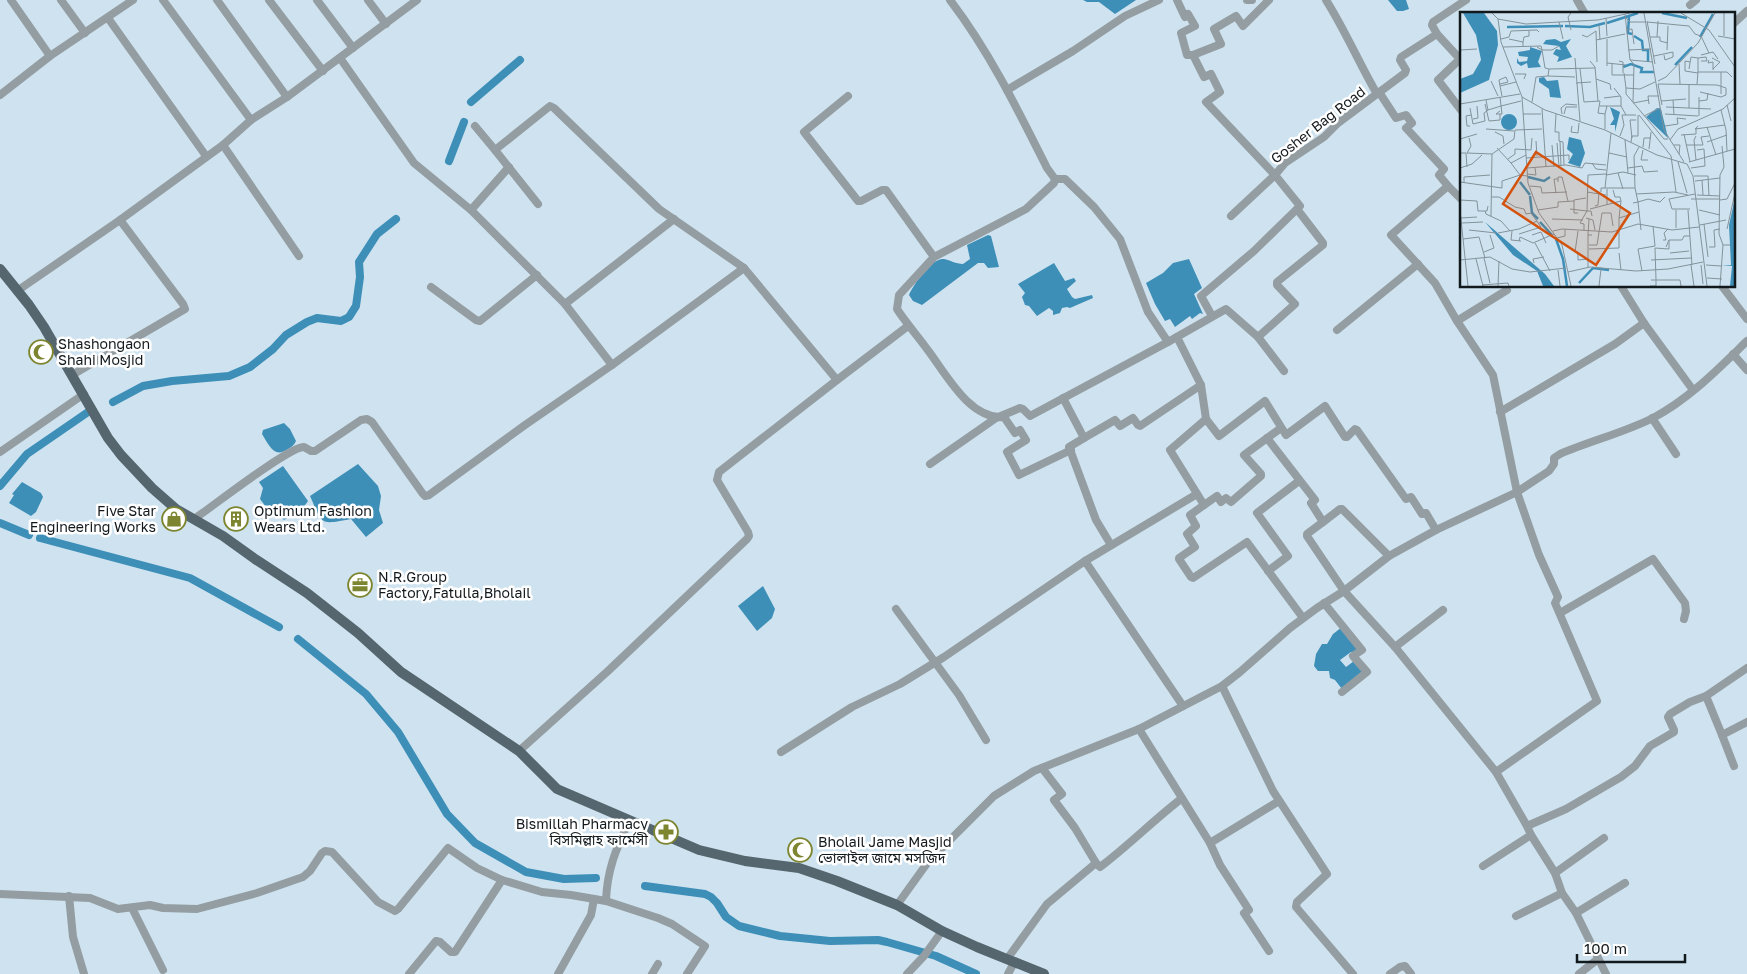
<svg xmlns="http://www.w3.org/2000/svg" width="1747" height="974" viewBox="0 0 1747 974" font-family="'Golos Text','Noto Sans Bengali',sans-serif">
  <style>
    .water { fill: #3e8fb8 }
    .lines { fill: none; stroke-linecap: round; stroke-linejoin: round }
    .canal { stroke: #3e8fb8; stroke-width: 8 }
    .minor { stroke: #949da2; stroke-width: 8 }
    .major { stroke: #56666f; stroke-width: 10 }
    .labels { text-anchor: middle; stroke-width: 5; stroke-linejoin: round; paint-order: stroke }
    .street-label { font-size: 14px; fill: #12191d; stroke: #fff }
    .poi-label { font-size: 14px; fill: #12191d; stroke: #fff; text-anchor: start }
    .inset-river { fill: none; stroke: #3e8fb8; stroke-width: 2.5 }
    .inset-road { fill: none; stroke: #83929b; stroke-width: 1 }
    .view { fill: #d3530e; fill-opacity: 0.15; stroke: #d3530e; stroke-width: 2.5 }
    .inset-edge { fill: none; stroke: #12191d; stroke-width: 2.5 }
  </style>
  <rect width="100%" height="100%" fill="#cee3ef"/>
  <g class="water">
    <polygon points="1083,0 1136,0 1115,14 1099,2 1087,2"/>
    <polygon points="1388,0 1406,0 1409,9 1403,11 1397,11"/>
    <path d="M988,235L991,236L999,267L988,268L984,263H978L922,305L913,301L909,295C913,285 932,257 944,259C950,260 956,264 963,264L970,259L967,245Z"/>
    <polygon points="1189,259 1202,288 1194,294 1203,314 1200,313 1192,319 1190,316 1175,327 1170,319 1165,321 1155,304 1146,283 1163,273 1173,263"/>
    <polygon points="1054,263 1065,281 1074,278 1076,281 1067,289 1072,297 1075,299 1092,295 1093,298 1070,308 1067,307 1062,308 1060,313 1053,315 1053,311 1049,308 1037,316 1029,306 1025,305 1022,297 1025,293 1018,284"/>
    <path d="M284,423L290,429L296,441C294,445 292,447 288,449C274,459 269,445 262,434L263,430Z"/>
    <path d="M358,464L378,486L381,496L379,510L383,523L366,537L351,519C319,525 323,525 310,496Z"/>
    <polygon points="283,466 308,501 303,508 284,520 270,505 266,507 260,499 263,488 259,482"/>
    <polygon points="22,482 41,493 43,497 36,512 31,516 9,503 14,495 12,494"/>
    <polygon points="763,586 775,609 772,618 757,631 738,606"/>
    <polygon points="1342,627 1359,649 1354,653 1351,652 1340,660 1346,667 1354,661 1364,673 1342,689 1335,680 1330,678 1329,671 1318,671 1314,666 1316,654 1322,644 1327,644 1333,634"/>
  </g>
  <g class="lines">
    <g class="canal">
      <polyline points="471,102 520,60"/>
      <polyline points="449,161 464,122"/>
      <polyline points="113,402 143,386 172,381 229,376 250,367 273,349 286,335 307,322 317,318 341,321 349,317 356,306 360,277 359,262 377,234 396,219"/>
      <polyline points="0,486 27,454 91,410"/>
      <polyline points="0,523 29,535"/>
      <polyline points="40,538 190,578 279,627"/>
      <polyline points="298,639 366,694 398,732 447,814 475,843 526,872 564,879 596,878"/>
      <polyline points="645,886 705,894 711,897 717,903 726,917 739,926 780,936 830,941 878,940 887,942 936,956 976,974"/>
    </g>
    <g class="minor">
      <polyline points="11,0 50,56"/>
      <polyline points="61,0 85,33"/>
      <polyline points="163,0 251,120"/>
      <polyline points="217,0 287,97"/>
      <polyline points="269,0 323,71"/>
      <polyline points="317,0 353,48"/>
      <polyline points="368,0 386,24"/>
      <path d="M950,0C989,51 1018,110 1047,168L1055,179H1065L1094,207L1120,239L1148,312L1168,342L1226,309L1258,337L1284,371"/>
      <polyline points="1177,0 1185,17 1188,14 1195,26 1181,33 1187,55 1193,55 1204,77 1211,74 1220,92 1206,102 1275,175 1231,216"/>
      <polyline points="1247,0 1252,0"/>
      <path d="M1326,0C1345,30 1359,63 1377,94"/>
      <polyline points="1577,0 1585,14"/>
      <polyline points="1690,5 1696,0"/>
      <polyline points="108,18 206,156"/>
      <polyline points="1733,24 1747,11"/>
      <polyline points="1437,34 1460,59 1438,80 1461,110"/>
      <polyline points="1193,55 1221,44 1214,29 1236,16 1243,26 1269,0"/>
      <polyline points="340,58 414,163 471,210"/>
      <polyline points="1007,90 1073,51 1125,16 1159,0"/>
      <polyline points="1379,92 1396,118 1406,115 1412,123 1406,128 1444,169 1439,175 1448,186"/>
      <polyline points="0,95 50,56 133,0"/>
      <polyline points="848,96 804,132 858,201 861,201 882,190 886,190 934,257"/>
      <polyline points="475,126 495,150"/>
      <polyline points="223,145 299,256"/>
      <polyline points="509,167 471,210 565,304 612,365"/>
      <path d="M1055,179L1054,183L1026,209L934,257L899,295L897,309C906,323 917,335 927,349C945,372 969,420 1004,417L1015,433L1020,430L1026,440L1007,452L1019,475L1071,450"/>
      <polyline points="1461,199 1448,186 1391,235 1435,283 1457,321 1493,375 1517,492 1539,555 1558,597 1555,603 1597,701 1496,772"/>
      <polyline points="538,204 495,150 550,106 554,108 659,209 744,268 837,380"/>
      <polyline points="1621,286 1644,323"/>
      <polyline points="1722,286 1747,319"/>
      <polyline points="431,287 476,320 480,321 537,275"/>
      <polyline points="17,291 120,220 223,145 251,120 287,97 417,0"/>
      <polyline points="565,304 674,219"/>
      <polyline points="1212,316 1201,296 1254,251 1300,206 1275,175 1285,163 1324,137 1338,123 1405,73 1406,70 1400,60 1401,57 1437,34 1432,25 1433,22 1466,0"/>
      <polyline points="1457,321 1507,290"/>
      <polyline points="1337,330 1418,264"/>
      <polyline points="1177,337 1201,385 1206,419 1170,450 1204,505 1190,515 1196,526 1187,534 1195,547 1179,558 1179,559 1191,577 1193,578 1247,542 1303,618"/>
      <polyline points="1258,337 1295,304 1277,285 1277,282 1323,245 1323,243 1297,209"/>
      <polyline points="1733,354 1747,370"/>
      <polyline points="72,375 185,309 183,304 120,220"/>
      <polyline points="1063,398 1084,438 1069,447 1096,520 1111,545"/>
      <polyline points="1500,412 1615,344 1644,323 1693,390"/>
      <polyline points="1652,418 1676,454"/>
      <polyline points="1206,419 1219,436 1265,401 1286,435 1325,406 1345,437 1347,437 1355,429 1357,430 1406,499 1411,497 1422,514 1426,513 1436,530"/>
      <polyline points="1084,438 1115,420 1120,426 1133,418 1138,425 1140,426 1201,385"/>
      <polyline points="1267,438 1315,500 1311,503 1323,522 1307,534 1307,536 1344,591 1395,647 1443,610"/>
      <polyline points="0,452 84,394"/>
      <polyline points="930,464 996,418 1020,408 1023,409 1030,416 1168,342"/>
      <polyline points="1204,505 1217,496 1221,502 1226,498 1231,502 1261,476 1261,474 1244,455 1281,428"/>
      <path d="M194,519C212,507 288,447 304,447L311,451H315L361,420L367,419L372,422L423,494L425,496L429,495L525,425L612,365L744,268"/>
      <polyline points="1323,522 1340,509 1342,509 1389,556"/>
      <polyline points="1085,561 1183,706"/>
      <polyline points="1268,571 1288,556 1257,513 1299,481"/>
      <polyline points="1324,603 1362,650 1353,656 1367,672 1342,692"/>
      <polyline points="896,609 959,695 986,740"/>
      <polyline points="1560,613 1653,559 1685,603 1686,611 1684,619"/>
      <polyline points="1395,647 1496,772 1527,826 1531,835 1555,873 1562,893 1576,913 1606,974"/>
      <polyline points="1222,686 1273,791 1327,874 1297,902 1296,907 1353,974"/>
      <polyline points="1706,696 1722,735 1747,722"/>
      <polyline points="1139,729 1210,843"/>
      <polyline points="1722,735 1734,766"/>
      <polyline points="519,751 608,671 747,539 749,536 748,532 717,480 719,472 837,380 908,326"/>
      <polyline points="781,752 852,707 900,684 944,657 1085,561 1197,494"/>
      <polyline points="1527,826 1566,809 1621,777 1635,766 1650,746 1674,732 1674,730 1668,717 1670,714 1690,702 1706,696 1747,668"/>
      <path d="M1096,863L1100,867L1104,864C1131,843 1155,819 1181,799"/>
      <polyline points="1483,866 1531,835"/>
      <polyline points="1555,873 1604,838"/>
      <polyline points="0,894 90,898 118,909 150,905 163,908 197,909 257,893 303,877 310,871 322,853 325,851 332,852 378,902 395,911 398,909 448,848 477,868 502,880 542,892 571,895 606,901 658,918 672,924 705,946 687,974"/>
      <polyline points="69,896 73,937 84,974"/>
      <path d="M606,901C607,870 616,849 629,821"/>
      <path d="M897,905L928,862L994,796L1034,771L1139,729L1222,686L1240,672L1290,628L1317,608L1344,591L1389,556L1436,530L1517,492L1549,471L1554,464V458L1560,454C1590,441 1623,433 1653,418C1689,399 1718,369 1747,341"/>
      <polyline points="132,908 163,970"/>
      <polyline points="1576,913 1625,883"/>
      <polyline points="1516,916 1562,893"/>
      <polyline points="1269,951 1244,913 1249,910 1220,865 1210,843 1279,801"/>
      <polyline points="1007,959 1047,904 1096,863 1075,828 1054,800 1062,794 1042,768"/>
      <polyline points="409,974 436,941 440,942 451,952 455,952 502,880"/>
      <polyline points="558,974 591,915 594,899"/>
      <polyline points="652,974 658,964"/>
      <polyline points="907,974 924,956 942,931"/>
      <polyline points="1008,974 1015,961"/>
      <polyline points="1390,974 1400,967 1405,966 1411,974"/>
      <polyline points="1579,974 1598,959"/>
    </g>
    <polyline class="major" points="0,269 29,305 44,327 108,438 121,455 152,488 176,509 223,536 255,559 307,593 358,633 401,672 519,751 557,789 699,850 745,861 799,868 837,881 897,905 942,931 977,947 1044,974"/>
  </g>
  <defs>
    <g id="mosque-ring" transform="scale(1.25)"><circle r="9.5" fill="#fff" stroke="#7d8530" stroke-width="1.5"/><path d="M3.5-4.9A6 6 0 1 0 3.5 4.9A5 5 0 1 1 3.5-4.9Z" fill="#7d8530"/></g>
    <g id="shop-ring" transform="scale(1.25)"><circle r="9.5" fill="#fff" stroke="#7d8530" stroke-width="1.5"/><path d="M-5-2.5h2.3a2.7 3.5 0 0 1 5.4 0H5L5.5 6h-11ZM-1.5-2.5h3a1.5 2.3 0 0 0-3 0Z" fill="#7d8530"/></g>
    <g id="building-ring" transform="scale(1.25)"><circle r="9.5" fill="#fff" stroke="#7d8530" stroke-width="1.5"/><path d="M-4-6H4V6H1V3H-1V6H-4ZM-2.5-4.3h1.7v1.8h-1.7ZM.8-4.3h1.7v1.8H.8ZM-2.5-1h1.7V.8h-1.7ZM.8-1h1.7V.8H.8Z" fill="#7d8530"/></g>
    <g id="office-ring" transform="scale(1.25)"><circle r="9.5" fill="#fff" stroke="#7d8530" stroke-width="1.5"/><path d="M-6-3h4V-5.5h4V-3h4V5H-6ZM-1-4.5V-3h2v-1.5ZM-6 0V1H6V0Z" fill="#7d8530"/></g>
    <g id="pharmacy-ring" transform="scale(1.25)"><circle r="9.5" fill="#fff" stroke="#7d8530" stroke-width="1.5"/><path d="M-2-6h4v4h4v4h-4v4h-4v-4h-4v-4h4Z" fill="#7d8530"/></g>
  </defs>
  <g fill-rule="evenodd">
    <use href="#mosque-ring" x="41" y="352"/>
    <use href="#shop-ring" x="174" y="519"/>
    <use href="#building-ring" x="236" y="519"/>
    <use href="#office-ring" x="360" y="585"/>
    <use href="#pharmacy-ring" x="666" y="832"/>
    <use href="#mosque-ring" x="800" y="850"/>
  </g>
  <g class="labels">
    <g class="street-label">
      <text transform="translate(1318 125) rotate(-38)" y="5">Gosher Bag Road</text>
    </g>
    <g class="poi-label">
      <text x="58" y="349">Shashongaon<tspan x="58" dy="16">Shahi Mosjid</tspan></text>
      <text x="156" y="516" text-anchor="end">Five Star<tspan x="156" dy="16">Engineering Works</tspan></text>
      <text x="254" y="516">Optimum Fashion<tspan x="254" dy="16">Wears Ltd.</tspan></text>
      <text x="378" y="582">N.R.Group<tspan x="378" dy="16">Factory,Fatulla,Bholail</tspan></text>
      <text x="648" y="829" text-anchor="end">Bismillah Pharmacy<tspan x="648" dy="16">বিসমিল্লাহ ফার্মেসী</tspan></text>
      <text x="818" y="847">Bholail Jame Masjid<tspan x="818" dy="16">ভোলাইল জামে মসজিদ</tspan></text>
    </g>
  </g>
  <g transform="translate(1460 12)">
    <rect width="275" height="275" fill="#cee3ef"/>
    <path d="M3,1H24L37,19L38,33L29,68L0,81V67L13,62L21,48L16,23ZM95,27L101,30L111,27L106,34L112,45L97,50L99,45L93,42L96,37L101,38L99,34L83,32L86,28ZM70,35L82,39L78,50L81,55L68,56L67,51L61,54L57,51V46L59,50L67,49L68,45L59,44L58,40L70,38ZM84,65L87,69L98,68L101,86L90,85L89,77L79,70V66ZM150,95L160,100L155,120V113H150L154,107ZM197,96L201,97L208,126L186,105ZM41 110a8 8 0 1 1 16 0a8 8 0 1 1-16 0ZM109,125L121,128L125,141L120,155L108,151L113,142L107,137ZM275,186V274H270L272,254L261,253H271L269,213ZM25,210L85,262L94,274H83L77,259L53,243Z" fill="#3e8fb8"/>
    <path class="inset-river" d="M202,1L227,6M169,5L168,21L172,22M147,11L178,1M105,14L130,15L145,11M47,15L103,14M174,24L182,29L183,38H188V50M240,25L253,2M215,53L232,35M163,55L171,52L182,56L181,60H194M0,74L11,72L19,63L28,44L13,1M68,165L84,169L90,165M60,170L70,183M70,184L72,201L78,207M80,210L92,223M96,227L103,247L107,274M119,271L133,256L149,258"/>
    <path class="inset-road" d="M32,1L38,7L41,30L62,85L85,98L145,118L197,143L227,152M184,1L204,118L224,150M221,1L249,18L275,55M165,2L170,48M146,6L147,24M166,6L170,10H186M38,7L66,12L99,10L138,8L170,1M187,9L195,52M99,10L103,27M187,10L229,14L235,22L241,24L249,41M139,13L140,28M111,18L108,5L111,1M166,18L172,17L174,32M122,23L127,25L136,19L137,50M258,24L275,27M264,24V1M190,25H200V29L208,31M197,25L198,9M41,27L49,25L51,19L77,18L79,20M49,27L63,30V34M147,27V54M136,28L165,22M63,30L64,25L69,24V19M43,35L81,34L82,38H92L99,34M77,35L82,38L85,56L89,57M0,38L17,37M168,38L191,37M207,38L208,14M241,43L253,40L258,47M194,44L213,40V45L205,48L204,43M115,46L120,109M252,46L260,50L253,57M170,48L174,52L173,90M170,48L193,50M249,48L248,51L253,50V58M130,49L135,55L138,89M159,49L163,50V61M230,50L225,49V59L238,61M147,51L166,53M152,51V63H174M219,52L220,72M120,57L124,90L140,89L138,101L145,102V117M229,57L231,45L238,46M238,60V46L246,45L247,49H241M164,61L166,76M55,62H66L64,67M88,64L115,65M136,67L150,72L151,78M31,69L38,84M198,69L206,65L238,31L255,1M195,70L180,77L166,76V82L204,127H208M116,71L131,70M40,72L48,70L46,65L39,68L40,74M198,72L257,73L266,76V83L261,85L240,80M198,72L202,93M237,72L238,60H261M154,76L161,85V94M261,82V60H267L272,65M42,84L40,74L56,70M62,85L68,171L79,201L102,233L111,274M144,86L160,84M26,88L28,98L41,94M213,88L214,103M201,89L226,87M239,89L247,88L248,81M72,90L76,65L88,64L89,57L135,56M173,91L189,88M0,92L60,82M25,92L29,109L40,108V102M189,92L188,84H199M267,93L271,109M41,94L61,89M140,94H147L145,102M147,94H161L166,103H176M206,95L251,97M10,96L13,112L25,109L24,101L28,98M229,96V72M82,97L86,155M261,98L266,118L267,139M40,99L36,102H42L40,85M63,102H81M96,102L95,120H99V129L103,130L104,153M102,102L101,96L106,92L117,93M104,102L106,95H117M205,102L238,104M179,103L211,144L216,180M184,104L200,96M239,104V85M13,107L18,106L17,94M10,114H7L6,104L11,103M112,114L111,120L118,121L119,111M205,114L218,112L217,106L226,107M238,114L235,117L265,113M247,115L256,143M26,117L54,119M35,120L43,124L44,132M224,122L230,150M221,123L236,122V116M160,124L164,113L162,103H166M9,126L11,134L7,141L32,142M172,126L170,108H176M0,127L17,122M165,128L168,161M210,128L218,117L263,97L275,86M76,129L77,144M100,129L101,154M171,130L172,124H178V103M247,130L267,123M97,131L99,154M92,133L94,155M214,133H220L219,142M226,133H243L241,125L249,124M262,134L264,155L260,163L259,222L263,233H270M183,135L184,126H191M37,136L51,151M189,137L191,120M183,138L181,148H188M0,141H6L7,155M149,141L167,145M66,146L109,143V148M48,147L55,142V137L71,138L72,126M236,148L234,128L236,124M218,150L227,181M229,150L275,137M132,151L136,157L146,158M227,152L233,164L247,274M0,156L12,152L22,143M67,156L106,153L122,156L125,151L146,153M168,156L182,154L184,160L198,159M231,156L245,154L244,137L237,138M158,161L163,177M67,162L76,163L75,156M60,163L51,151L66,143M146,163L163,160L176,163M234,164H248L249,184M242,168L243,183M235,169L260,166M0,170L42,176V169L60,163L67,164M98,170V165H102L108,189M4,171V165L30,163M70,174L81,175L82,181L107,180M145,176H175L178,190L188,187L200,190L205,185M175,176L174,144L179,135M127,180L146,183M141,180V176H145L151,121M96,181L94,167H98M176,182L214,180L228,183M237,183L260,184M31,185H39L55,195L64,197L66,202L71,201L81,215L59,222M231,187H260M0,188L17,189L18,199H27L28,194M260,188L267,187L275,171M173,191L178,190L181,218M147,193V177M135,194L138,193L139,180M110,197L127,199M130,197L161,189L160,185H155L153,178M230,197H212L209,187L235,182M0,198L8,274M78,198L98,195V190L114,189M228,198L232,253M239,198L260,203M25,199L26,202L41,209L50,219M118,201H114V188L126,186M31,204L32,142L54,127L55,118L82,117M132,204L131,199H127L128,163L146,162M1,206L17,205M126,206L133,208L135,218M159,206L161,189M92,207L123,208M129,207L128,223H132M2,211L23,210M244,212L248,245M240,213L266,208M216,216V198M267,217L275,181M9,218L36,221M124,218V212L120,211L127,199M52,219L51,228L61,229M93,219L102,217L152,220L178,212L212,218L239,215M118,219L115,240H118V248L128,247M38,221L59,217L77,209M72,223L81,220L86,231M19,225L25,246M97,226L105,224V217M3,227L19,225M203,228H206L204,221L208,217M209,228H222L224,224H230M59,229L60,225L73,231L94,222M75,231L90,259M129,233H137L142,201H151L153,214M249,235H255L254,218L260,217M195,236L196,268H220L221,274M195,236L209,237V228L206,235M129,237L159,236V206L179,200M24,240L34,236L30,223M159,241L161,258M210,241L229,239M24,246L30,271M16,247L23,274M0,248L30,245L52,257L70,260L106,256M191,248L231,246M74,251L73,247L84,245M231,253L234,274M241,253L243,272M246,253L261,254M128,255V223M98,258L100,274M182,259L178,237L195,234L193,214M108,260L130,255L176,259L208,257L243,250M247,266L262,267M22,273L48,271L49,274M38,274L39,249M139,274L141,257M190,274H196V268H191M260,274L263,233"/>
    <path class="view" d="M76,140L170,201L136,253L43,192Z"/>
    <rect width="275" height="275" class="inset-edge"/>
  </g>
  <path d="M1577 954v8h108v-8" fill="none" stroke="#12191d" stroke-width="2.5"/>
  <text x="1584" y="954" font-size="15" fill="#12191d" stroke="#ffffff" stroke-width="4" paint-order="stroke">100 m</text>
</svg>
